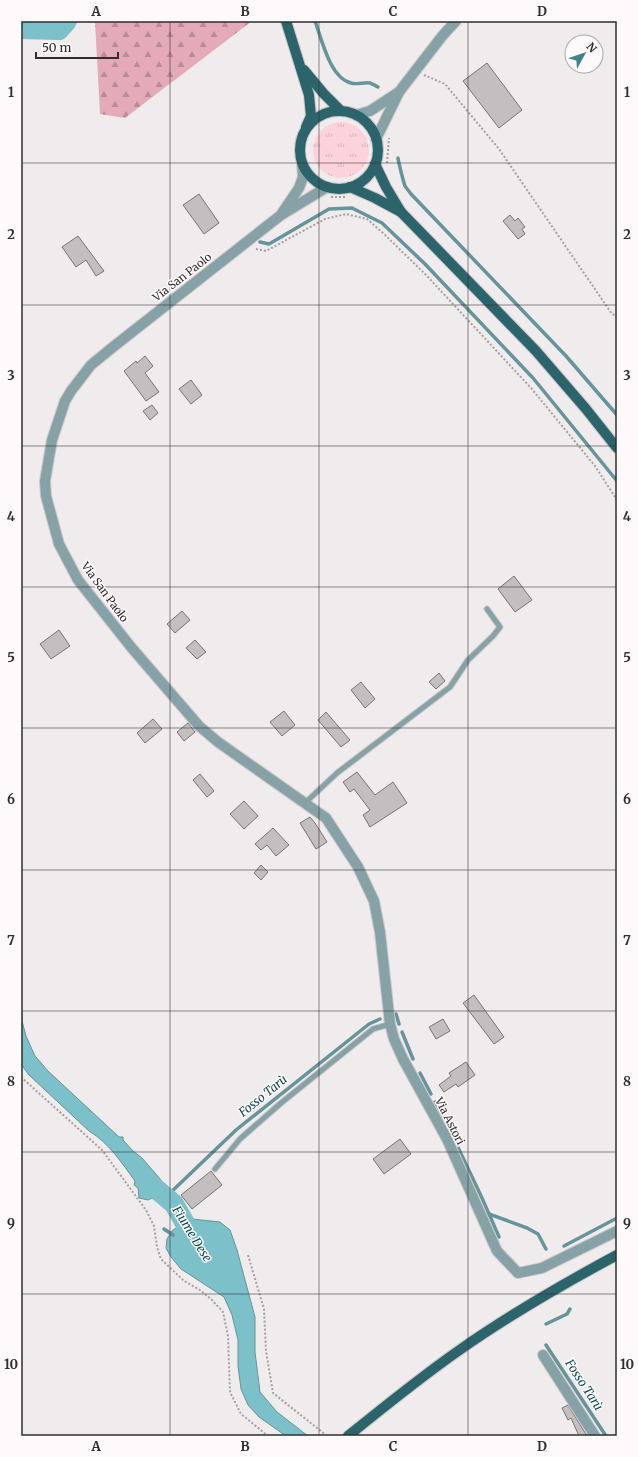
<svg xmlns="http://www.w3.org/2000/svg" width="638" height="1457" viewBox="0 0 638 1457" font-family="Merriweather,serif">
  <style>
    .grass { fill: url(#grass-tufts) }
    .forest { fill: url(#forest-firs) }
    .water { fill: #7cc0c9; stroke: #65949a }
    .lines { fill: none; stroke-linecap: round; stroke-linejoin: round }
    .stream { stroke: #65949a; stroke-width: 3.5 }
    .river { stroke: #7cc0c9; stroke-width: 20 }
    .building { fill: #c3bebf; stroke: #787374 }
    .service-casing { stroke: #cdc9ca; stroke-width: 7 }
    .minor-casing { stroke: #cdc9ca; stroke-width: 12 }
    .primary-casing { stroke: #cdc9ca; stroke-width: 12 }
    .path { stroke: #a3a0a0; stroke-width: 2; stroke-dasharray: 2 2; stroke-linecap: butt }
    .service { stroke: #86a2a6; stroke-width: 5 }
    .minor { stroke: #86a2a6; stroke-width: 10 }
    .primary { stroke: #2c646b; stroke-width: 10 }
    .grid { fill: none; stroke: #302e2e; stroke-width: 1; stroke-opacity: 0.55 }
    .labels { text-anchor: middle; stroke-width: 3; stroke-linejoin: round; paint-order: stroke }
    .street-label { font-size: 11px; fill: #302e2e; stroke: #fef9fa }
    .water-label { font-size: 12px; font-style: italic; fill: #0a4950; stroke: #fef9fa }
    .neatline { fill: none; stroke: #302e2e; stroke-width: 1.5 }
    .grid-label { font-size: 13px; text-anchor: middle; font-weight: bold; fill: #302e2e }
  </style>
  <defs>
    <pattern id="grass-tufts" width="24" height="20" patternUnits="userSpaceOnUse"><rect width="24" height="20" fill="#fcd3db"/><path d="M3 7l-1-3M5 7V3M7 7l1-3M15 17l-1-3M17 17v-4M19 17l1-3" fill="none" stroke="#d8b5bc"/></pattern>
    <pattern id="forest-firs" width="22" height="20" patternUnits="userSpaceOnUse"><rect width="22" height="20" fill="#e4aab7"/><path d="M5 1l3.5 6h-7zM16 11l3.5 6h-7z" fill="#b98b95"/></pattern>
  </defs>
  <rect width="100%" height="100%" fill="#f0ebec"/>
  <circle class="grass" cx="341" cy="150" r="28"/>
  <polygon class="forest" points="95,21 252,21 125,118 100,114"/>
  <g class="water">
    <path d="M21,993L22,1021L26,1036L35,1056L48,1071L119,1137H123V1140L133,1151L142,1158L174,1195L167,1201L166,1200L163,1202L154,1197L148,1200L139,1198L138,1188L134,1185L135,1181C121,1162 109,1143 89,1131L29,1075L21,1064Z"/>
    <polygon points="192,1219 220,1222 230,1230 237,1250 255,1317 255,1352 260,1392 277,1412 308,1436 286,1436 259,1417 248,1405 241,1389 238,1366 238,1340 232,1315 224,1297 181,1269 171,1257 166,1248 167,1239 172,1231 181,1224"/>
  </g>
  <g class="lines">
    <g class="stream">
      <path d="M315,21C322,40 330,78 351,83C357,85 364,82 370,83C373,84 376,86 378,87"/>
      <path d="M398,158C398,160 404,184 405,186C407,189 409,191 411,194L566,356L617,415"/>
      <polyline points="260,242 269,244 329,209 352,208 382,223 425,264 533,378 617,481"/>
      <polyline points="393,1015 396,1014 399,1024"/>
      <polyline points="402,1032 413,1059"/>
      <polyline points="420,1073 431,1094"/>
      <polyline points="435,1102 450,1132"/>
      <polyline points="454,1139 482,1198 499,1237"/>
      <polyline points="168,1195 236,1130 369,1024 380,1019"/>
      <polyline points="489,1214 527,1228 538,1234 546,1249"/>
      <polyline points="164,1229 173,1235"/>
      <polyline points="564,1246 617,1218"/>
      <polyline points="546,1324 567,1314 570,1309"/>
      <polyline points="546,1345 606,1436"/>
    </g>
    <g class="river">
      <polyline points="21,29 59,30 67,21"/>
      <polyline points="148,1182 174,1204 198,1246"/>
    </g>
  </g>
  <g class="building">
    <polygon points="487,63 522,110 499,128 463,81"/>
    <polygon points="199,194 219,223 204,234 183,205"/>
    <polygon points="510,215 515,221 518,218 525,227 522,229 525,234 518,239 503,221"/>
    <polygon points="78,236 104,271 96,276 86,260 76,267 62,247"/>
    <polygon points="145,356 153,366 145,373 159,392 146,401 124,371 136,361 137,363"/>
    <polygon points="191,380 202,395 191,404 179,389"/>
    <polygon points="152,405 158,413 150,420 143,411"/>
    <polygon points="514,576 532,600 515,612 498,589"/>
    <polygon points="182,611 190,620 175,633 167,624"/>
    <polygon points="59,630 70,646 51,659 40,644"/>
    <polygon points="195,640 206,652 197,659 186,648"/>
    <polygon points="439,673 445,681 436,689 429,682"/>
    <polygon points="361,682 375,699 365,708 351,690"/>
    <polygon points="284,711 295,725 282,736 270,722"/>
    <polygon points="326,712 350,740 341,747 318,720"/>
    <polygon points="153,719 162,729 145,743 137,733"/>
    <polygon points="188,723 195,732 184,741 177,732"/>
    <polygon points="357,772 375,795 393,782 407,803 370,827 363,815 370,810 354,789 350,792 343,782"/>
    <polygon points="200,774 214,791 207,797 193,780"/>
    <polygon points="244,801 258,816 244,829 230,814"/>
    <polygon points="310,817 315,823 327,842 316,849 300,823"/>
    <polygon points="273,828 289,845 276,856 267,845 261,850 255,844"/>
    <polygon points="261,865 268,872 261,880 254,873"/>
    <polygon points="474,995 504,1037 494,1044 463,1003"/>
    <polygon points="443,1019 450,1031 436,1039 429,1027"/>
    <polygon points="466,1062 475,1075 458,1087 456,1084 444,1092 439,1085 451,1076 449,1073"/>
    <polygon points="400,1139 411,1154 384,1174 373,1159"/>
    <polygon points="211,1171 222,1185 192,1209 181,1195"/>
    <polygon points="568,1405 587,1436 579,1436 571,1418 568,1420 562,1408"/>
  </g>
  <g class="lines">
    <g class="service-casing">
      <g id="service">
        <polyline points="305,803 337,773 450,687 468,660 493,636 500,627 487,609"/>
        <polyline points="215,1169 240,1139 281,1103 373,1029 390,1024"/>
      </g>
    </g>
    <g class="minor-casing">
      <g id="minor">
        <polyline points="356,115 370,111 399,92"/>
        <polyline points="376,139 399,92 443,35 456,21"/>
        <polyline points="327,187 281,215 113,347 91,365 71,391 65,401 52,440 45,481 46,496 59,544 78,580 131,647 199,726 218,742 326,818 358,867 374,901 380,932 390,1024 394,1039 403,1059 447,1139 497,1251 518,1273 542,1268 617,1231"/>
        <polyline points="282,213 299,188 303,177 302,163"/>
        <polyline points="543,1355 595,1436"/>
      </g>
    </g>
    <g class="primary-casing">
      <g id="primary">
        <polyline points="286,21 309,95 311,116 306,127"/>
        <polyline points="304,70 324,94 341,111"/>
        <circle cx="339" cy="150" r="39"/>
        <polyline points="375,164 386,187 401,212 536,351 586,409 617,448"/>
        <polyline points="350,187 375,198 401,212"/>
        <path d="M348,1436C385,1406 422,1376 461,1349C511,1314 563,1284 617,1255"/>
      </g>
    </g>
    <g class="path">
      <polyline points="424,75 445,84 499,149 612,314 617,316"/>
      <polyline points="387,163 389,138"/>
      <polyline points="331,197 345,197"/>
      <polyline points="256,249 266,251 325,219 346,214 367,219 383,233 427,276 531,388 595,466 617,500"/>
      <polyline points="21,1077 102,1150 146,1210 154,1226 157,1247 161,1259 184,1281 200,1290 211,1299 223,1312 228,1336 230,1392 241,1414 268,1436"/>
      <polyline points="248,1255 264,1309 266,1351 273,1393 327,1436"/>
    </g>
    <use href="#service" class="service"/>
    <use href="#minor" class="minor"/>
    <use href="#primary" class="primary"/>
  </g>
  <path class="grid" d="M170,21V1436M319,21V1436M468,21V1436M21,163H617M21,305H617M21,446H617M21,587H617M21,728H617M21,870H617M21,1011H617M21,1152H617M21,1294H617"/>
  <g class="labels">
    <g class="street-label">
      <text transform="translate(182 277) rotate(-38)" y="4">Via San Paolo</text>
      <text transform="translate(105 592) rotate(54)" y="4">Via San Paolo</text>
      <text transform="translate(450 1121) rotate(63)" y="4">Via Astori</text>
    </g>
    <g class="water-label">
      <text transform="translate(263 1096) rotate(-39)" y="4">Fosso Tarù</text>
      <text transform="translate(192 1234) rotate(58)" y="4">Fiume Dese</text>
      <text transform="translate(584 1385) rotate(57)" y="4">Fosso Tarù</text>
    </g>
  </g>
  <rect width="638" height="1457" fill="none" stroke="#fef9fa" stroke-width="44"/>
  <g transform="translate(584 54) rotate(50)"><circle r="19" fill="#fef9fa" stroke="#aca8a8"/>
  <path d="M0-3L7 15L0 10L-7 15Z" fill="#3d848c"/>
  <text y="-6" font-size="11" font-weight="bold" text-anchor="middle" fill="#302e2e">N</text>
  </g>
  <path d="M36 52v6h82v-6" fill="none" stroke="#302e2e" stroke-width="2"/>
  <text x="42" y="52" font-size="12" fill="#302e2e" stroke="#fef9fa" stroke-width="3" paint-order="stroke">50 m</text>
  <rect x="22" y="22" width="594" height="1413" class="neatline"/>
  <g class="grid-label">
    <text x="96" y="16">A</text>
    <text x="245" y="16">B</text>
    <text x="393" y="16">C</text>
    <text x="542" y="16">D</text>
    <text x="11" y="97">1</text>
    <text x="627" y="97">1</text>
    <text x="11" y="239">2</text>
    <text x="627" y="239">2</text>
    <text x="11" y="380">3</text>
    <text x="627" y="380">3</text>
    <text x="11" y="521">4</text>
    <text x="627" y="521">4</text>
    <text x="11" y="662">5</text>
    <text x="627" y="662">5</text>
    <text x="11" y="804">6</text>
    <text x="627" y="804">6</text>
    <text x="11" y="945">7</text>
    <text x="627" y="945">7</text>
    <text x="11" y="1086">8</text>
    <text x="627" y="1086">8</text>
    <text x="11" y="1228">9</text>
    <text x="627" y="1228">9</text>
    <text x="11" y="1369">10</text>
    <text x="627" y="1369">10</text>
    <text x="96" y="1451">A</text>
    <text x="245" y="1451">B</text>
    <text x="393" y="1451">C</text>
    <text x="542" y="1451">D</text>
  </g>
</svg>
